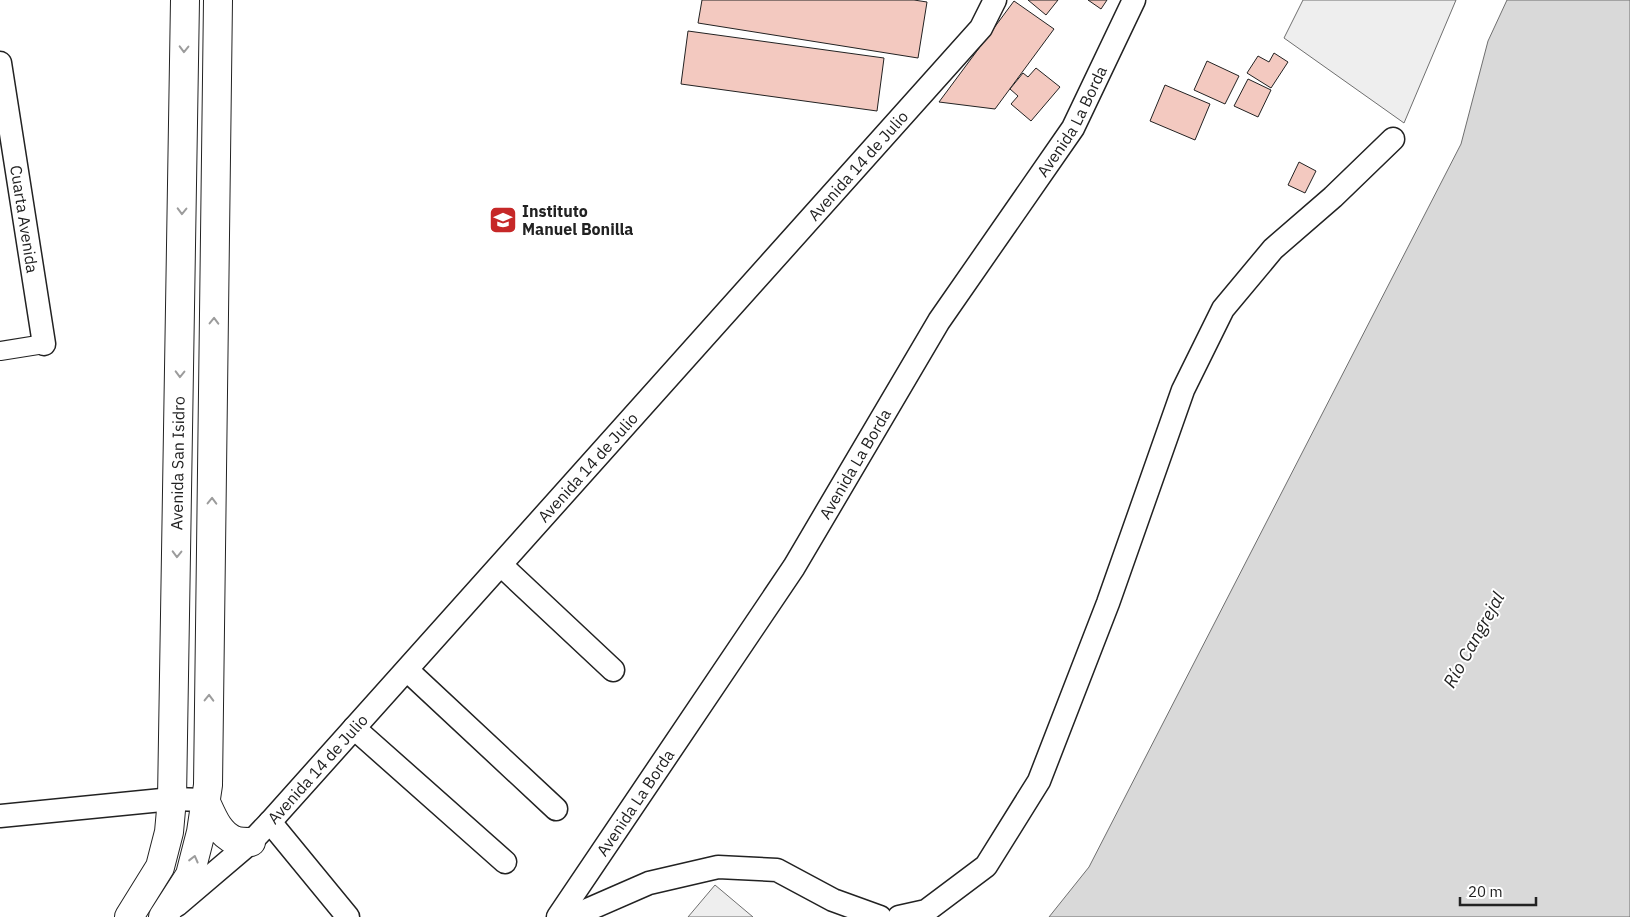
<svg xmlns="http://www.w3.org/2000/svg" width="1630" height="917" viewBox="0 0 1630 917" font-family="'IBM Plex Sans',sans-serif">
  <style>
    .green { fill: #eee; stroke: #6f6f6f }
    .water { fill: #d9d9d9; stroke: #6f6f6f }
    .building { fill: #f3c9c0; stroke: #222 }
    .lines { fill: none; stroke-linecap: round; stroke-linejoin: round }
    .pedestrian-casing { stroke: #222; stroke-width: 20 }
    .minor-casing { stroke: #222; stroke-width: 25 }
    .tertiary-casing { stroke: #222; stroke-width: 30 }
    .pedestrian { stroke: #fff; stroke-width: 18 }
    .minor { stroke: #fff; stroke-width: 22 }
    .tertiary { stroke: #fff; stroke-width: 28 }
    .oneway { stroke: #9c9c9c }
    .labels { text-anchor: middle; stroke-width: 4; stroke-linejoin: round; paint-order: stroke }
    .street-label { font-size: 16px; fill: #222; stroke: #fff }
    .poi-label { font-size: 16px; font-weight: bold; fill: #222; stroke: #fff; text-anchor: start }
    .water-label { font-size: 18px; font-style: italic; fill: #222; stroke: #fff }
  </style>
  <rect width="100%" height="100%" fill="#fff"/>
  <g class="green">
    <polygon points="1303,0 1456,0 1404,123 1284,38"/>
    <polygon points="715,885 753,917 688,917"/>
  </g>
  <polygon class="water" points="1507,0 1630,0 1630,917 1049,917 1089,867 1461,144 1488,41"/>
  <g class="building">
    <polygon points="702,0 914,0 927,2 918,58 698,23"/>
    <polygon points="1028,0 1058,0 1046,15"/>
    <polygon points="1088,0 1107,0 1101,9"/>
    <polygon points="1014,1 1054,29 995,109 939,102"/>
    <polygon points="688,31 884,58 877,111 681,84"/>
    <polygon points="1274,53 1288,62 1271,88 1247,73 1258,56 1269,62"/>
    <polygon points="1207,61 1239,76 1225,104 1194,90"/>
    <polygon points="1036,68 1060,87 1031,121 1011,104 1018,96 1010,89 1023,73 1028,77"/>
    <polygon points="1248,79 1271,90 1258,117 1234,106"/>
    <polygon points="1165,85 1210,104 1195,140 1150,121"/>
    <polygon points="1299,162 1316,171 1305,193 1288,185"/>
  </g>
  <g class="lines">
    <g class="pedestrian-casing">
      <polyline id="pedestrian" points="0,351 44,344"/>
    </g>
    <g class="minor-casing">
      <g id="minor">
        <path id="s1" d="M0,63L44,344"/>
        <polyline points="501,565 613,670"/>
        <polyline points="407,670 556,809"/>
        <polyline points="354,728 505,862"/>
        <polyline points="0,816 172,799 205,800"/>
        <polyline points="270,822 348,917"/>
        <path id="s2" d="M177,905L251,842L270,822L981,28L995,0"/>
        <path id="s3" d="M558,917L794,567L939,321L1073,128L1134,0"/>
        <polyline points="571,917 649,883 718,867 777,870 833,900 880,917"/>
        <polyline points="899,917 926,911 986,866 1039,781 1108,603 1183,390 1223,309 1273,249 1333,197 1393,139"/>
      </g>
    </g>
    <g class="tertiary-casing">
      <g id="tertiary">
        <path d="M205,800C212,815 218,833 234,840C239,842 246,842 251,842"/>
        <path id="s4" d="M129,917L160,867L169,832L172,799L185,0"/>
        <polyline points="163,917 190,875 201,832 208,785 218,0"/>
      </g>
    </g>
    <use href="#pedestrian" class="pedestrian"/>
    <use href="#minor" class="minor"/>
    <use href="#tertiary" class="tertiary"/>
  </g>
  <defs><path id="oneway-chevron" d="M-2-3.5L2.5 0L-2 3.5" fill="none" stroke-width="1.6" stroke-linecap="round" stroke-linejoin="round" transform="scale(1.25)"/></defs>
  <g class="oneway">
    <use href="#oneway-chevron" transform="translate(184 49) rotate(91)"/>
    <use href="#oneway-chevron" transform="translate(182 211) rotate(91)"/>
    <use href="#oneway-chevron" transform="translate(214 321) rotate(-89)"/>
    <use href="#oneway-chevron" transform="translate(180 374) rotate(91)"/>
    <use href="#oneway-chevron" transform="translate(212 501) rotate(-89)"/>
    <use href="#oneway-chevron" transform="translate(177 554) rotate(91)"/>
    <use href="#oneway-chevron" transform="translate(209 698) rotate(-89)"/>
    <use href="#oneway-chevron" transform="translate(194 859) rotate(-76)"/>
  </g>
  <defs>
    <g id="school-square" transform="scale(1.4375)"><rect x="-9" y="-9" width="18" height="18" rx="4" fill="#c62828" stroke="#fff"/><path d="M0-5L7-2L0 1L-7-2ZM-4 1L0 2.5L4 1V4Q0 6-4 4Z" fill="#fff"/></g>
  </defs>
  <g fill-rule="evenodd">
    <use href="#school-square" x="503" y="220"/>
  </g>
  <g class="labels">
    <g class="street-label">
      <text dy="6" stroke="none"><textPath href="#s3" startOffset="948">Avenida La Borda</textPath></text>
      <text dy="6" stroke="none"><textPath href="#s2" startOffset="1006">Avenida 14 de Julio</textPath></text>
      <text dy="6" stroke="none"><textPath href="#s1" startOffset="158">Cuarta Avenida</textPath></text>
      <text dy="6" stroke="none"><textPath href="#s4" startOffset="464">Avenida San Isidro</textPath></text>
      <text dy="6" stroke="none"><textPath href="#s3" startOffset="542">Avenida La Borda</textPath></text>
      <text dy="6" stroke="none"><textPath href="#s2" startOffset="601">Avenida 14 de Julio</textPath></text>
      <text dy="6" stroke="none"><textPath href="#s2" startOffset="196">Avenida 14 de Julio</textPath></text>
      <text dy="6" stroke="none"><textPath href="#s3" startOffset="138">Avenida La Borda</textPath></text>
    </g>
    <g class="poi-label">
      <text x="522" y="217">Instituto<tspan x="522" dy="18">Manuel Bonilla</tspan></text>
    </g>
    <g class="water-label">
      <text transform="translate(1474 640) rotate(-61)" y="6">Río Cangrejal</text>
    </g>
  </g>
  <path d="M1460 897v8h76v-8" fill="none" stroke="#222222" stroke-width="2.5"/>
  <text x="1468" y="897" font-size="15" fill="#222222" stroke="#ffffff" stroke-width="4" paint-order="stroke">20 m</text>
</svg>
